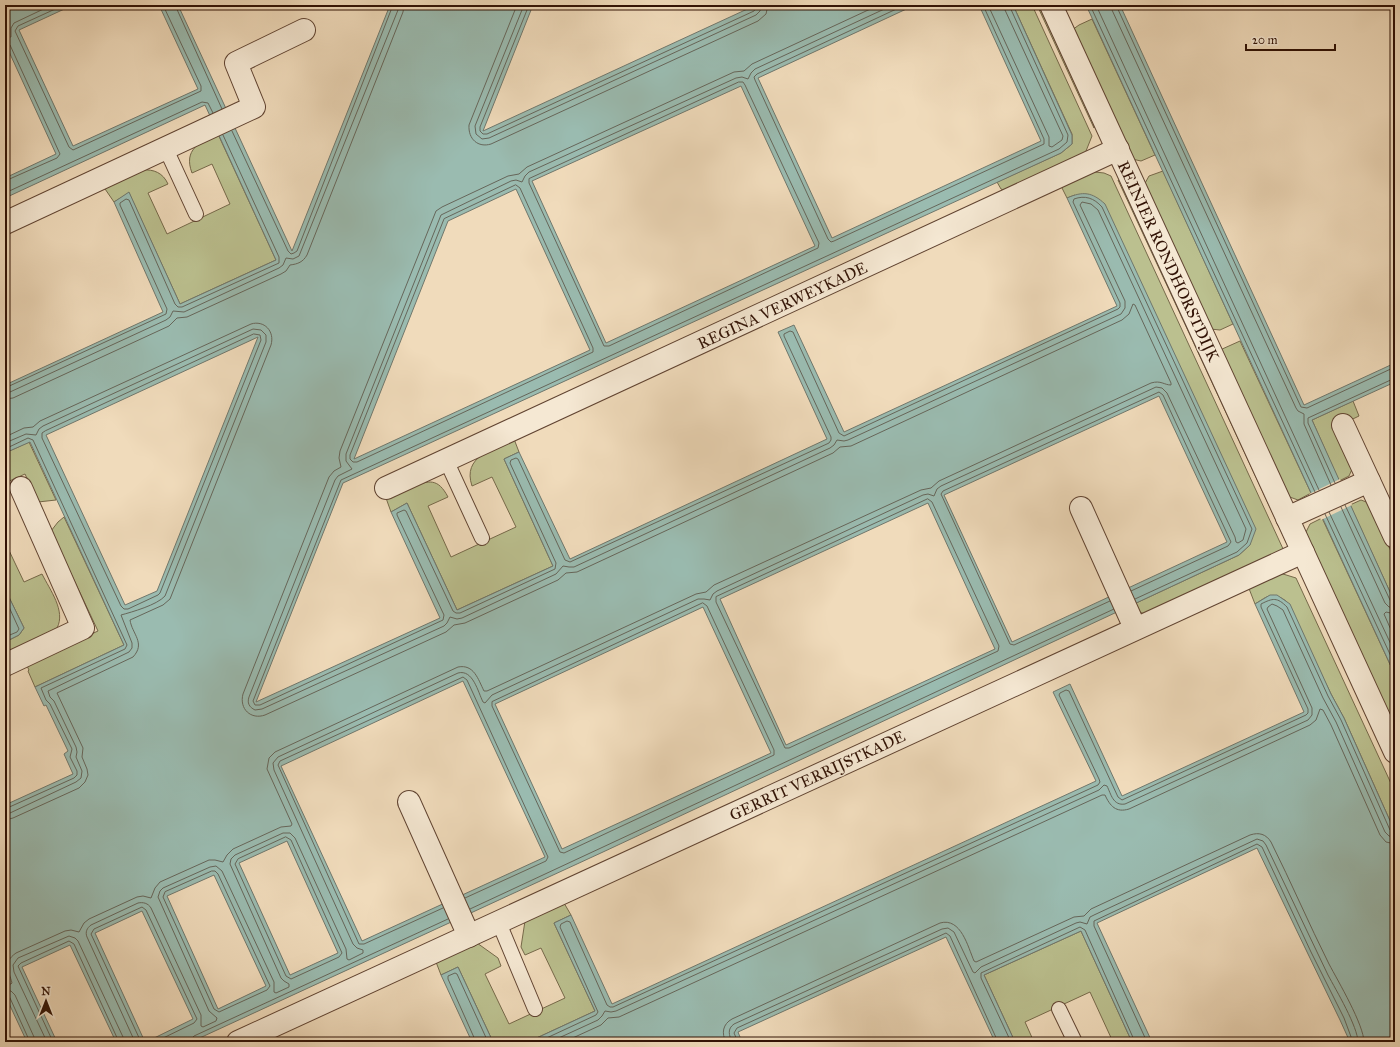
<svg xmlns="http://www.w3.org/2000/svg" width="1400" height="1047" viewBox="0 0 1400 1047" font-family="'IM FELL Great Primer',serif">
  <style>
    .green { fill: #bbc08f; stroke: #76694a }
    .water { fill: #9abbb0; stroke: #70776c; fill-rule: evenodd }
    .pier { fill: #f0dbbb }
    .lines { fill: none; stroke-linecap: round; stroke-linejoin: round }
    .shore { stroke: #66665a; stroke-width: 1 }
    .service-casing { stroke: #614432; stroke-width: 16 }
    .minor-casing { stroke: #614432; stroke-width: 24 }
    .path { stroke: #311205; stroke-width: 2.5; stroke-dasharray: 3 2; stroke-linecap: butt }
    .service { stroke: #f5e8d3; stroke-width: 14 }
    .minor { stroke: #f5e8d3; stroke-width: 22 }
    .labels { text-anchor: middle; stroke-width: 3; stroke-linejoin: round; paint-order: stroke }
    .street-label { font-size: 16px; fill: #311205; stroke: #f5e8d3 }
  </style>
  <rect width="100%" height="100%" fill="#f0dbbb"/>
  <filter id="stains"><feTurbulence type="fractalNoise" baseFrequency=".005" numOctaves="4"/><feColorMatrix values="0 0 0 0 .2 0 0 0 0 .09 0 0 0 0 .02 0 0 0 .5 -.17"/></filter>
  <radialGradient id="worn" r=".72"><stop offset=".6" stop-color="#630" stop-opacity="0"/><stop offset="1" stop-color="#630" stop-opacity=".3"/></radialGradient>
  <g class="green">
    <polygon points="1013,5 1032,5 1092,136 1086,151 1080,157 1008,192 1001,189 997,182 1061,153 1072,144 1072,134"/>
    <polygon points="1037,5 1040,5 1094,123 1094,128"/>
    <polygon points="1092,19 1155,155 1141,161 1132,159 1072,30 1079,25"/>
    <path d="M217,132L276,260L180,304L129,193L114,202L103,186L142,170C154,169 163,173 168,184L148,193L167,234L230,204L212,164L192,173C183,149 200,143 217,132Z"/>
    <polygon points="1163,171 1233,324 1220,330 1210,329 1144,185 1149,176"/>
    <polygon points="1095,172 1104,173 1111,176 1284,551 1146,615 1140,612 1134,604 1239,555 1250,545 1075,195 1067,198 1061,186 1089,173"/>
    <polygon points="1118,180 1123,184 1287,536 1287,544"/>
    <polygon points="1240,341 1311,493 1298,500 1287,496 1220,350"/>
    <polygon points="1353,401 1359,416 1334,428 1353,467 1349,476 1339,481 1312,420"/>
    <path d="M514,439L519,452L504,459L553,566L457,610L407,503L391,512L386,498C394,494 403,491 412,487C429,480 438,478 448,497L428,506L451,557L516,527L492,477L472,486C462,456 493,450 514,439Z"/>
    <polygon points="29,442 56,500 38,502 25,474 5,483 5,453"/>
    <polygon points="1361,500 1369,503 1395,560 1395,603 1350,505"/>
    <polygon points="64,517 124,645 35,687 28,671 29,670 26,664 98,631 51,531 58,522"/>
    <polygon points="1322,518 1395,675 1395,717 1388,714 1305,534 1310,524"/>
    <path d="M5,542L24,582L42,574C50,590 66,611 57,628L5,656V642L19,635L24,628L5,589Z"/>
    <path d="M1276,574H1283L1296,578L1395,792V832L1344,718L1331,694L1286,601C1272,591 1268,596 1255,604L1248,586Z"/>
    <polygon points="564,903 571,915 554,923 595,1011 528,1042 493,1042 458,967 441,975 436,962 477,943 498,958 501,966 485,974 509,1024 565,998 541,948 525,955 521,947 525,921"/>
    <polygon points="1081,931 1132,1042 1113,1042 1090,992 1025,1022 1034,1042 1015,1042 984,975"/>
  </g>
  <g class="water">
    <path d="M5,5H73L19,30L73,146L198,89L159,5H178L292,251L390,5H533L483,131L756,5H915L758,78L832,238L1041,141L979,5H1013L1072,135V144L1061,153L343,483L256,702L440,618L391,512L407,503L457,610L553,566L504,459L519,452L570,559L827,439L778,332L794,325L844,432L1117,306L1067,198C1083,191 1092,192 1105,204L1256,529L1250,545L1239,555L603,852L191,1042H146L193,1019L142,911L95,933L145,1042H116L70,945L22,967L57,1042H27L5,995V805L73,774L64,754L68,751L46,705L44,706L35,687L124,645L30,442L5,453V385L163,312L114,202L129,192L180,304L276,260L205,105L5,198V178L56,154L5,43ZM741,86L815,246L606,343L532,181ZM516,189L590,350L354,459L448,221ZM258,337L157,591L125,605L46,435ZM1159,396L1227,542L1012,642L944,495ZM928,503L995,649L786,745L720,599ZM703,607L771,753L562,849L495,704ZM463,681L545,857L362,941L281,766ZM287,841L338,953L290,975L239,863ZM214,875L266,986L218,1009L167,896Z"/>
    <polygon points="1086,5 1120,5 1304,405 1395,363 1395,382 1312,420 1395,603 1395,675"/>
    <polygon points="5,589 24,628 19,635 5,642"/>
    <polygon points="1270,595 1277,595 1290,604 1331,694 1344,718 1395,832 1395,1042 1350,1042 1340,1020 1308,954 1257,848 1097,923 1152,1042 1132,1042 1081,931 984,975 1015,1042 995,1042 946,937 738,1032 742,1042 722,1042 721,1041 718,1042 528,1042 595,1011 554,923 571,915 612,1004 1096,781 1053,692 1070,684 1122,796 1304,712 1255,604"/>
    <polygon points="458,967 493,1042 472,1042 441,975"/>
  </g>
  <polygon class="pier" points="1340,479 1352,505 1321,520 1309,494"/>
  <g class="lines">
    <g class="shore">
      <polyline points="64,5 18,26 15,31 69,147 73,150 201,91 201,86 163,5"/>
      <polyline points="175,5 222,109"/>
      <path d="M517,5L469,125C468,139 478,148 491,144L758,21L766,14L768,5"/>
      <polyline points="524,5 475,126 476,134 482,139 489,138 756,15 760,11 762,5"/>
      <polyline points="529,5 480,127 480,131 483,134 487,134 754,11 756,8 757,5"/>
      <polyline points="905,5 757,74 754,77 755,80 828,239 831,242 834,241 1044,144 1044,139 983,5"/>
      <polyline points="988,5 1049,137 1049,146 1052,147 1062,140 1063,136 1005,10 1004,5"/>
      <path d="M1009,5L1068,135L1067,142L1059,149L341,480L253,701L255,705H260L443,620L444,615L397,515V513L404,510L406,511L453,611L456,613H460L555,569L556,563L510,463L511,460L516,458L518,459L565,560L570,562L829,443L831,440V437L784,336V334L790,331L793,332L839,433L844,436L1118,309L1120,307V303L1073,202L1074,199C1085,195 1094,198 1102,207L1252,529L1247,543L1237,552L1135,599"/>
      <polyline points="1090,5 1315,492"/>
      <polyline points="1096,5 1319,490"/>
      <polyline points="1111,5 1112,10 1296,408 1298,411 1304,414 1304,424 1331,485"/>
      <polyline points="1116,5 1301,407 1307,408 1395,367"/>
      <polyline points="5,37 11,37 11,28 14,23 52,5"/>
      <polyline points="5,42 8,43 10,45 60,154 57,158 5,181"/>
      <polygon points="739,82 743,82 745,85 819,243 818,248 609,346 604,346 529,183 529,179"/>
      <polyline points="232,131 288,251 291,254 294,253 297,251 393,5"/>
      <polygon points="516,185 520,188 593,348 593,352 357,462 353,462 350,459 350,455 444,219"/>
      <polyline points="5,193 202,102 208,103 213,113"/>
      <polygon points="254,334 260,335 261,340 160,593 158,595 128,609 124,609 121,606 42,438 42,433 45,431"/>
      <polyline points="5,388 166,314 167,309 120,205 120,203 126,199 129,200 175,304 178,307 182,307 279,263 279,257 223,135"/>
      <polyline points="5,393 10,392 166,320 170,317 173,311 184,312 279,268 283,265 286,258 293,259 299,256 398,10 398,5"/>
      <path d="M5,399L13,398L169,326L177,318L187,317L281,274L286,271L290,265C298,264 303,262 307,255L403,12L404,5"/>
      <path d="M5,437L24,428L33,427L40,421L251,324C264,320 275,331 271,345L170,599L163,605L130,620C132,634 146,643 133,657L57,693L83,748L82,757L87,769L88,775L85,782L79,788L13,818L5,820"/>
      <path d="M5,443L26,434L36,435L39,429L43,426L253,329L261,330L266,335V342L165,596C157,605 132,612 121,615L132,643V648L129,652L48,691L50,697L54,701L76,747L77,752L76,757L82,771L81,778L76,782L10,813L5,814"/>
      <polyline points="5,449 28,438 33,440 127,645 125,649 41,688 46,700 50,704 72,749 70,757 77,771 77,775 74,778 5,809"/>
      <polyline points="1335,483 1308,423 1308,418 1395,378"/>
      <polygon points="928,499 932,502 999,646 998,651 789,748 785,748 716,602 716,597"/>
      <polyline points="1345,505 1390,600 1392,603 1395,603"/>
      <polyline points="1341,507 1385,603 1389,607 1395,608"/>
      <polyline points="1329,512 1395,653"/>
      <polyline points="1325,514 1395,665"/>
      <polyline points="5,598 19,629 17,632 5,637"/>
      <polyline points="1110,601 1014,645 1010,644 941,494 943,491 1159,392 1163,395 1231,542 1228,546 1131,591"/>
      <polygon points="703,603 707,606 774,750 774,755 564,853 560,852 492,706 492,702"/>
      <polyline points="1395,614 1386,612 1384,614 1395,639"/>
      <polygon points="286,837 291,840 342,953 339,957 291,979 286,976 235,864 238,859"/>
      <polygon points="212,871 215,871 218,874 270,986 267,990 219,1012 214,1009 163,897 165,892"/>
      <polyline points="443,908 364,944 359,944 278,765 280,761 463,677 467,680 548,857 546,861 465,898"/>
      <polyline points="470,909 1114,609"/>
      <path d="M5,984H11L12,983C9,971 2,963 16,953L65,931L71,930L79,932L84,923L89,919L137,897L143,896L151,898L155,888L160,882L209,860H215L223,862L227,855L233,849L281,827L291,826L292,824L267,769L269,758L275,752L458,667C474,664 478,679 484,691H487L696,594L706,592L714,585L921,490L931,488L939,481L1151,383C1161,380 1164,385 1171,385V383L1135,305L1133,304L1129,314L1122,320L851,446L840,447L833,453L577,572L566,573L558,580L465,623L454,625L446,632L265,715C251,720 239,709 243,694L329,477L334,471L341,467L339,458L340,451L436,211L442,207L508,176L519,174L527,167L734,72L744,71L752,64L879,5"/>
      <polyline points="5,990 11,991 15,995 34,1037 35,1042"/>
      <polyline points="5,995 8,995 10,998 30,1042"/>
      <polyline points="47,1042 14,972 13,965 18,958 69,936 75,938 78,941 123,1037 124,1042"/>
      <polyline points="53,1042 18,966 21,963 69,941 74,944 119,1042"/>
      <path d="M135,1042L87,937C85,932 87,928 91,925L138,903C143,902 148,903 151,908L201,1015V1026L203,1027L216,1021L217,1018L209,1011L158,897L160,891L163,888L210,867L216,866L222,871L274,982V992L276,993L289,987V984L284,981L281,978L230,864L231,859L235,855L283,833H290L295,838L346,949L347,959L349,960L363,953V950L357,948L353,944L274,770L273,763L278,757L458,673C473,669 478,692 483,702L485,703L492,695L698,599H704L710,600L713,594L717,591L923,495L928,494L934,496L937,489L941,486L1156,387L1162,388L1167,393L1235,537L1236,542L1238,543L1243,540L1246,529L1098,210L1091,204L1082,202L1080,205L1125,301V308L1121,314L848,440L844,441L837,440L834,445L830,448L574,567H569L563,566L556,574L462,618L457,619L450,617L447,623L444,626L262,709L255,710C249,707 247,703 249,697L335,480L338,476L352,469L346,461V454L441,215L511,181L516,180L522,182L525,176L529,172L736,78L742,77L748,79L751,73L755,69L893,5"/>
      <polyline points="141,1042 91,934 94,929 142,907 146,910 197,1019 194,1023 155,1042"/>
      <polyline points="191,1042 191,1039 194,1036 448,919"/>
      <polyline points="476,1042 448,979 448,976 455,973 457,974 488,1042"/>
      <path d="M538,1042L596,1015L598,1012L560,927L561,924L567,921L570,922L607,1005L610,1007H613L1098,785L1100,782L1099,779L1059,695L1060,693L1066,690L1069,691L1118,797L1122,800L1306,715L1308,713V709L1261,607V604C1273,598 1277,597 1287,607L1328,696L1341,720L1390,830L1392,832L1395,833"/>
      <path d="M550,1042L598,1020L602,1016L605,1011L611,1012L616,1011L1099,790L1104,785L1107,786C1111,794 1113,806 1125,804L1308,720L1312,715V708L1267,609L1268,607L1272,604L1277,606L1283,610L1323,698L1336,722L1385,832L1389,836L1395,838"/>
      <path d="M564,1042L601,1025L608,1018L619,1017L1102,795H1105C1110,806 1116,813 1129,809L1310,725L1316,720L1320,709L1323,710L1331,725L1380,835L1386,842L1395,844"/>
      <path d="M726,1042C721,1033 723,1024 732,1019L940,923C961,917 968,947 974,961L976,962L1074,917L1084,916L1091,909L1250,835C1259,832 1266,834 1271,842C1291,882 1309,924 1329,964C1338,981 1364,1025 1364,1042"/>
      <path d="M732,1042C729,1035 727,1029 734,1024L942,929L948,928L954,932L973,972L975,973L981,967L1076,923L1080,922L1087,924L1090,917L1094,915L1257,839L1263,841L1266,845C1287,888 1307,932 1328,975C1336,990 1358,1027 1358,1042"/>
      <polyline points="738,1042 734,1033 737,1028 946,933 950,936 998,1042"/>
      <polyline points="1011,1042 981,978 981,973 1080,927 1085,930 1135,1042"/>
      <polyline points="1147,1042 1094,926 1094,921 1257,844 1262,847 1311,952 1344,1018 1353,1042"/>
    </g>
    <g class="service-casing">
      <g id="service">
        <polyline points="166,149 196,214"/>
        <polyline points="446,460 482,538"/>
        <polyline points="499,923 535,1009"/>
        <polyline points="1059,1009 1075,1042"/>
      </g>
    </g>
    <g class="minor-casing">
      <g id="minor">
        <polyline points="1051,5 1395,752"/>
        <polyline points="5,223 254,107 236,63 304,30"/>
        <polyline points="1343,425 1395,537"/>
        <polyline points="386,488 1118,149"/>
        <polyline points="1081,508 1135,628"/>
        <polyline points="1287,518 1369,481"/>
        <polyline points="5,665 83,628 21,488"/>
        <polyline points="409,802 469,936"/>
        <polyline points="238,1042 1303,552"/>
      </g>
    </g>
    <polyline class="path" points="1391,777 1395,786"/>
    <use href="#service" class="service"/>
    <use href="#minor" class="minor"/>
  </g>
  <g class="labels">
    <g class="street-label">
      <text transform="translate(1169 261) rotate(65)" y="6">REINIER RONDHORSTDIJK</text>
      <text transform="translate(782 305) rotate(-25)" y="6">REGINA VERWEYKADE</text>
      <text transform="translate(817 775) rotate(-25)" y="6">GERRIT VERRIJSTKADE</text>
    </g>
  </g>
  <rect width="1400" height="1047" fill="none" stroke="#f0dbbb" stroke-width="20"/>
  <rect x="6" y="6" width="1388" height="1035" fill="none" stroke="#311205" stroke-width="2"/>
  <rect x="10" y="10" width="1380" height="1027" fill="none" stroke="#311205"/>
  <g transform="translate(46 1001)" stroke="#f5e8d3" stroke-width="3" paint-order="stroke">
  <path d="M0-3L7 15L0 10L-7 15Z" fill="#311205"/>
  <text y="-6" font-size="11" font-weight="bold" text-anchor="middle" fill="#311205">N</text>
  </g>
  <path d="M1246 44v6h89v-6" fill="none" stroke="#311205" stroke-width="2"/>
  <text x="1252" y="44" font-size="12" fill="#311205" stroke="#f5e8d3" stroke-width="3" paint-order="stroke">20 m</text>
  <rect width="100%" height="100%" filter="url(#stains)"/>
  <rect width="100%" height="100%" fill="url(#worn)"/>
</svg>
